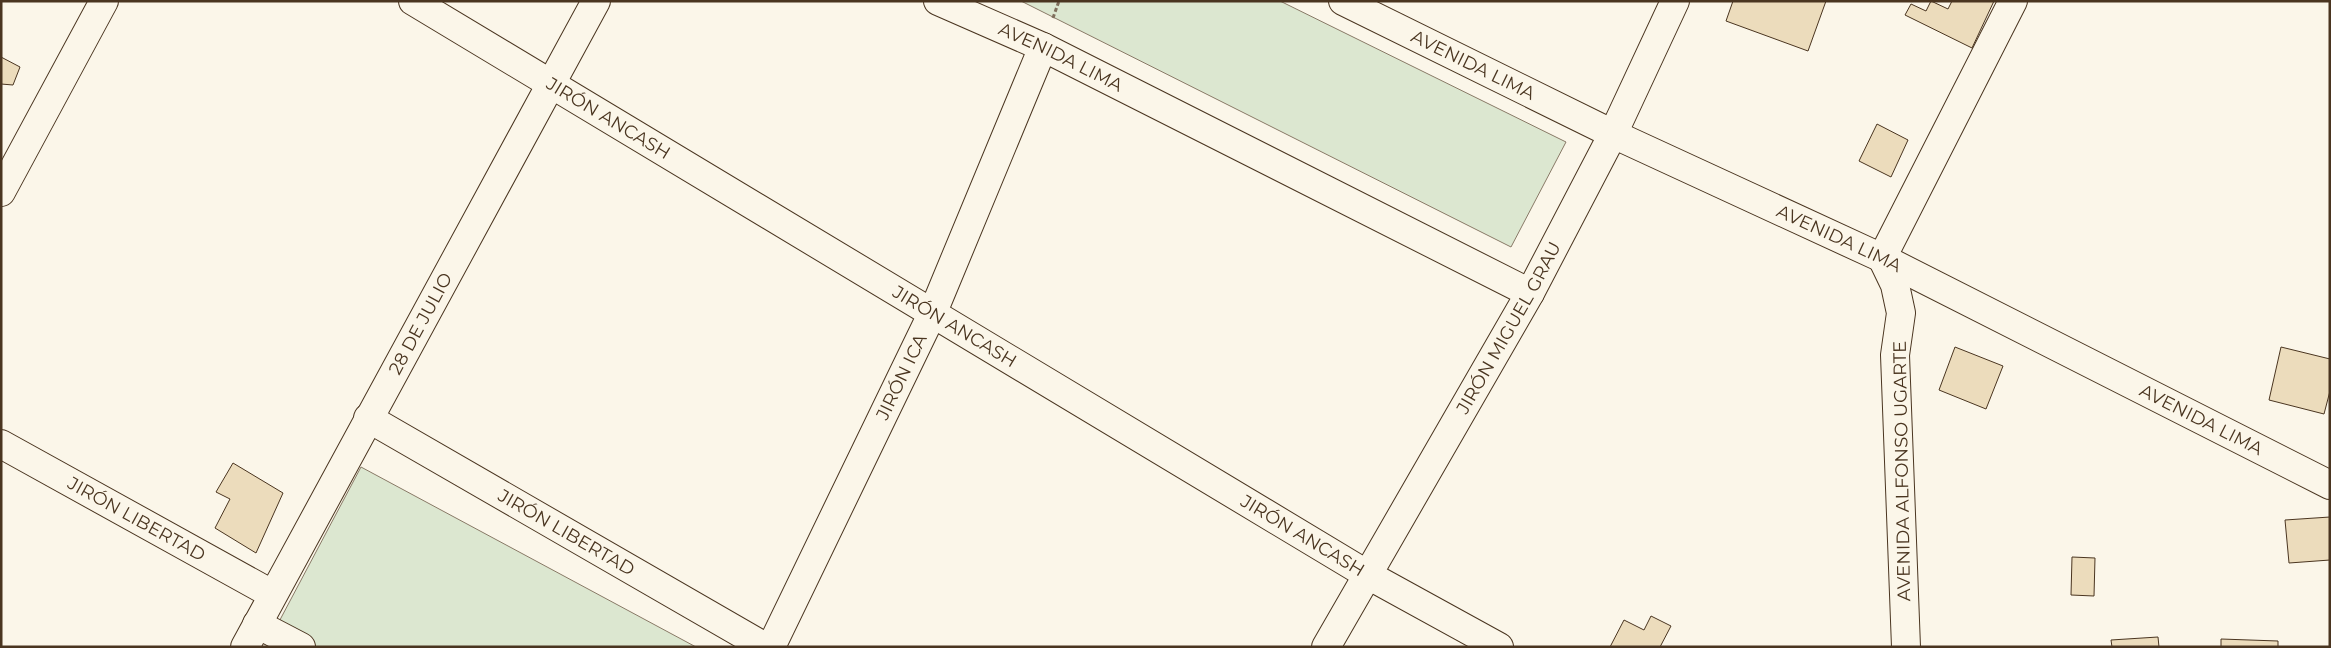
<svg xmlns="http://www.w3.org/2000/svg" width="2331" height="648" viewBox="0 0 2331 648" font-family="Montserrat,sans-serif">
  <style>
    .green { fill: #dce7d0; stroke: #887966 }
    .building { fill: #ecdcbc; stroke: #4a3520 }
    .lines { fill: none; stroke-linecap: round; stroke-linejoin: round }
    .minor-casing { stroke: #4a3520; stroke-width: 30 }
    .path { stroke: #7f6f5c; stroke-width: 3; stroke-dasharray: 4 2.5; stroke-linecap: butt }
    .minor { stroke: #fbf6e9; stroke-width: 28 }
    .labels { text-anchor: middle; stroke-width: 4; stroke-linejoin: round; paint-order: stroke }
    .street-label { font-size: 18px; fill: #4a3520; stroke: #fbf6e9 }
  </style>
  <rect width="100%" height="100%" fill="#fbf6e9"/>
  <g class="green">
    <polygon points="1021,1 1280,1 1566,142 1511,247"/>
    <polygon points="361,467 696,647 298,647 273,633"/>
  </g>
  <g class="building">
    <polygon points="1733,1 1826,1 1808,51 1726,21"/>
    <polygon points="1931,1 1948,9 1952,1 1994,1 1972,48 1905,15 1911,4 1926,11"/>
    <polygon points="1,57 20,67 13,85 1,84"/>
    <polygon points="1877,124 1908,140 1891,177 1859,161"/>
    <polygon points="1955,347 2003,366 1986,409 1939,390"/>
    <polygon points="2281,347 2330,359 2330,391 2324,414 2269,400"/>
    <polygon points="233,463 283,493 256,553 215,528 230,499 216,492"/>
    <polygon points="2330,517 2330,560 2289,563 2285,520"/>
    <polygon points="2072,557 2095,558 2094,596 2071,595"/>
    <polygon points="1651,616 1671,626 1660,647 1610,647 1624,620 1644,630"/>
    <polygon points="2158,637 2159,647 2112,647 2111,640"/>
    <polygon points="2221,639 2278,641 2278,647 2221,647"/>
  </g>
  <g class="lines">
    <g class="minor-casing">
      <g id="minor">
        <path id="s1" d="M413,1L1368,575L1499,647"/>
        <path id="s2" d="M938,1L1043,47L1530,293"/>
        <path id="s3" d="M1343,1L1613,134L1882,258L2330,485"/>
        <polyline points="1,192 104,1"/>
        <path id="s4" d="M368,418L765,647"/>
        <path id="s5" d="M1,444L272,594"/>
        <polyline points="257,624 301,647"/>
        <path id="s6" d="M245,647L596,1"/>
        <path id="s7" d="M771,647L933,312L1043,47"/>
        <path id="s8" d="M1326,647L1530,293L1613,134L1675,1"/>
        <polyline points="1906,647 1895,355 1901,313 1895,285 1882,258 2013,1"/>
      </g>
    </g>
    <polyline class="path" points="1053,18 1059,1"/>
    <use href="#minor" class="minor"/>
  </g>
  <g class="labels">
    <g class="street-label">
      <text dy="6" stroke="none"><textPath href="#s2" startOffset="135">AVENIDA LIMA</textPath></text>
      <text dy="6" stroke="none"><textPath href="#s3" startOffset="145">AVENIDA LIMA</textPath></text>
      <text dy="6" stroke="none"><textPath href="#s1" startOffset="228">JIRÓN ANCASH</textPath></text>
      <text dy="6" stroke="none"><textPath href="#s3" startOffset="550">AVENIDA LIMA</textPath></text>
      <text dy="6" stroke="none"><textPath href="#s6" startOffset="368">28 DE JULIO</textPath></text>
      <text dy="6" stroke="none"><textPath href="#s1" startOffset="632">JIRÓN ANCASH</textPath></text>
      <text dy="6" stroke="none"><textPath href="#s8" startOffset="368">JIRÓN MIGUEL GRAU</textPath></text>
      <text dy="6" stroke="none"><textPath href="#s7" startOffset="300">JIRÓN ICA</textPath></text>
      <text dy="6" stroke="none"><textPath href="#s3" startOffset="955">AVENIDA LIMA</textPath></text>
      <text transform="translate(1902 471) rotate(-91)" y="6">AVENIDA ALFONSO UGARTE</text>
      <text dy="6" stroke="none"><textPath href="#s5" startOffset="155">JIRÓN LIBERTAD</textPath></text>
      <text dy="6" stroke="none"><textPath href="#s4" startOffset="229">JIRÓN LIBERTAD</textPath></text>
      <text dy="6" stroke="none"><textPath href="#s1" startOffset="1038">JIRÓN ANCASH</textPath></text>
    </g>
  </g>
  <rect width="2331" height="648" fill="none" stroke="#4a3520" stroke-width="5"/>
</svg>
